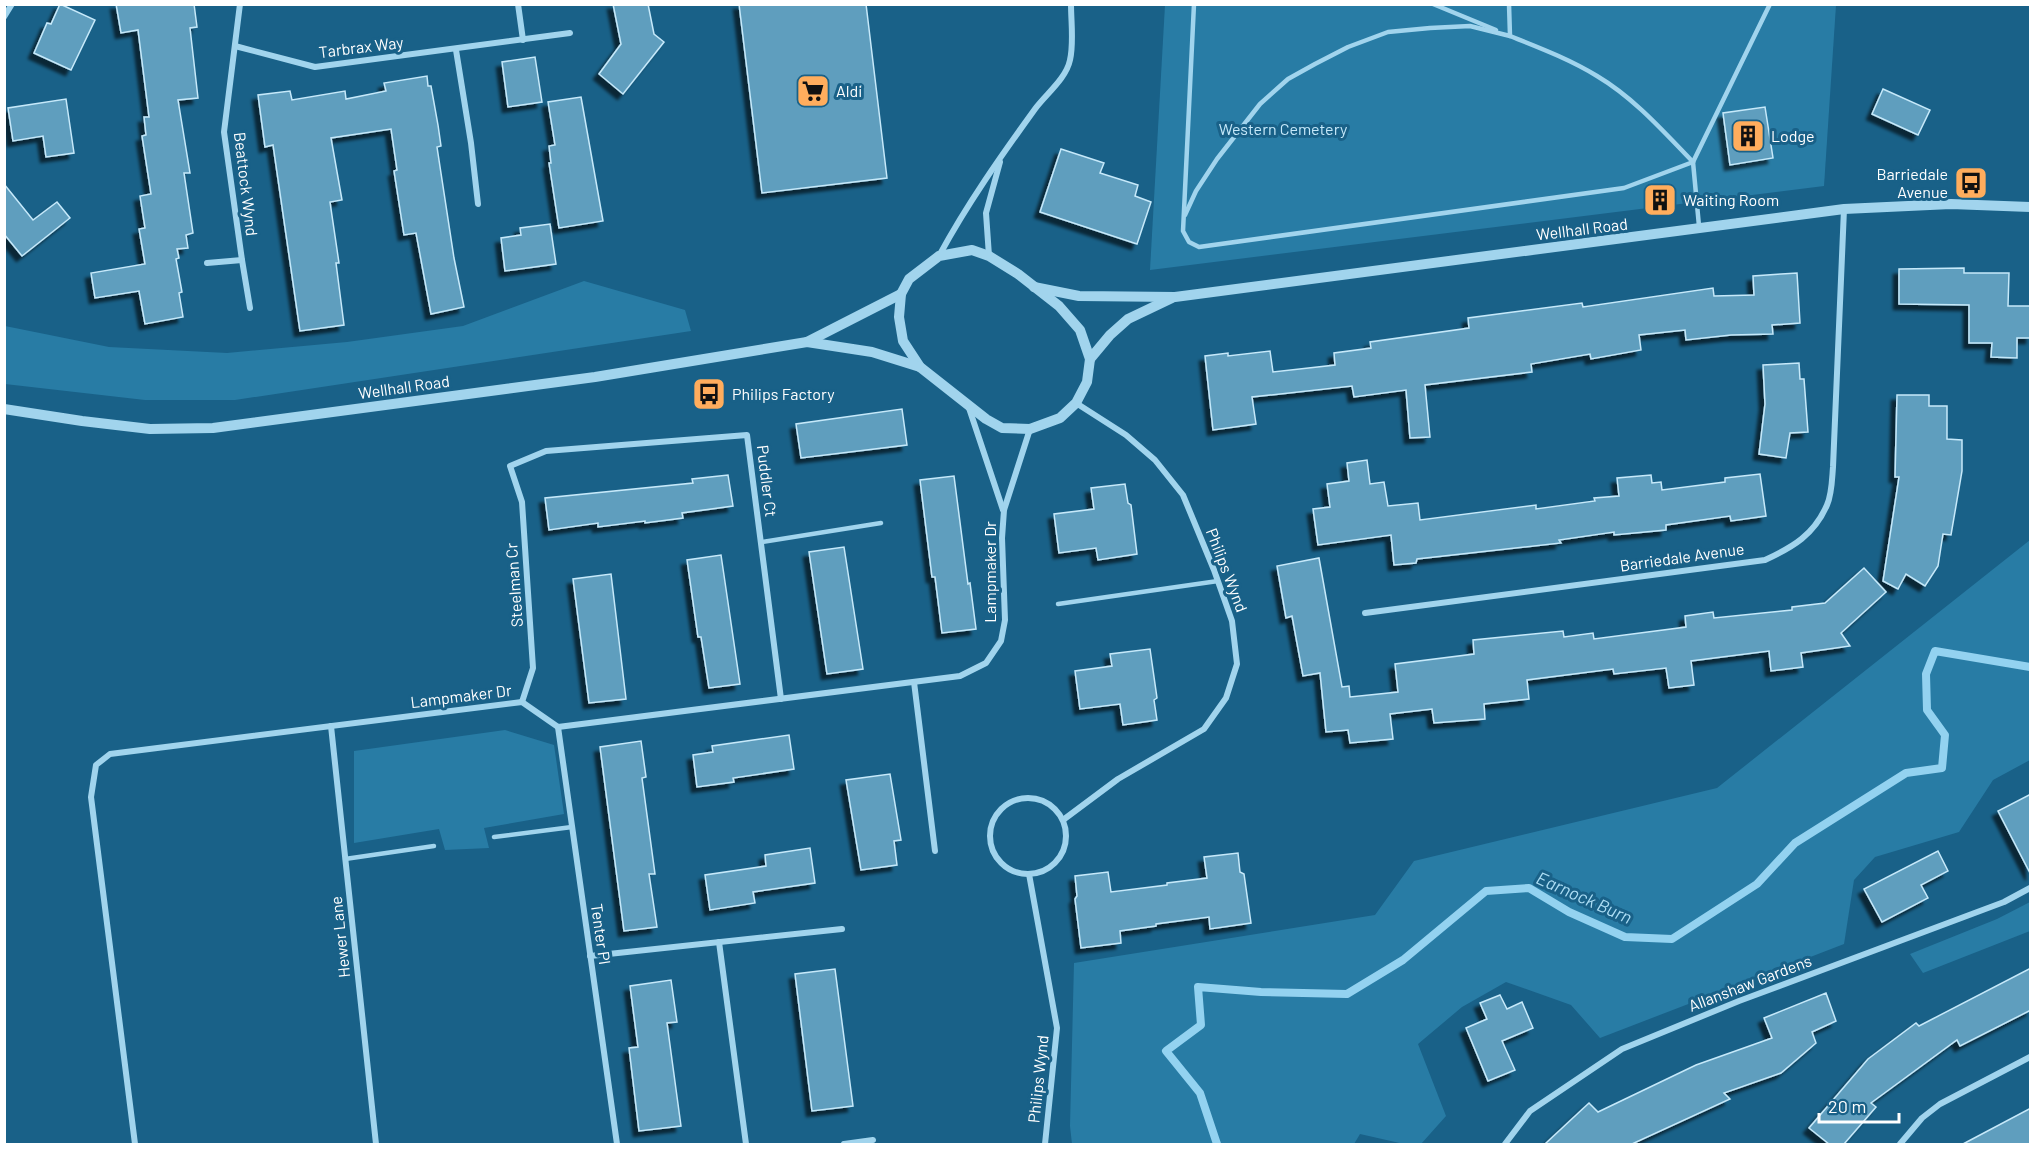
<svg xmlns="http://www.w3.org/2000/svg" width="2035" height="1149" viewBox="0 0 2035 1149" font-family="Barlow,sans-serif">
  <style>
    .green { fill: #287ca5 }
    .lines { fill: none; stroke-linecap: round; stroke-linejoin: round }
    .stream { stroke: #93d2f0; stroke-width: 8 }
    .building { fill: #5f9ebe; stroke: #c6e9fa; stroke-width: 1.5; filter: url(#shadow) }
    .service { stroke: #a1d4ed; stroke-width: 4.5 }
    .minor { stroke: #a1d4ed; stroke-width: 6 }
    .tertiary { stroke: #a1d4ed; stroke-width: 10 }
    .labels { text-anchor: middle; stroke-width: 6; stroke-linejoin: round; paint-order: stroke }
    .street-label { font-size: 16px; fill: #fff; stroke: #196188 }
    .poi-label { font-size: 16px; fill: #fff; stroke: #196188; text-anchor: start }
    .park-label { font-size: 16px; fill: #c6e9fa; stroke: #196188 }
    .water-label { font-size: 18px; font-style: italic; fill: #acddf4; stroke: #196188 }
  </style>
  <defs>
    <filter id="shadow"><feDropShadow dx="-5.5" dy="5.5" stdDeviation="1.5" flood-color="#0009"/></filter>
  </defs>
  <rect width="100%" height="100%" fill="#196188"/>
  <g class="green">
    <polygon points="1165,5 1836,5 1824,186 1150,270"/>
    <polygon points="584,281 685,310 691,331 235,400 145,400 5,384 5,326 109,347 227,353 347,342 463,326"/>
    <polygon points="2030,540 2030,760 1993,780 1959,832 1875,857 1854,880 1844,944 1600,1038 1571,1005 1506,982 1462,1007 1418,1044 1446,1116 1421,1144 1404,1144 1360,1134 1354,1144 1072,1144 1070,1126 1074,963 1375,915 1414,861 1717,788"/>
    <polygon points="505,730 554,745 564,814 484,828 489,848 445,850 439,829 354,843 354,751"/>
    <polygon points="2030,902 2030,931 1923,973 1910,954 1997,919"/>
  </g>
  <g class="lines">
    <polyline class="stream" points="1217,1144 1200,1093 1166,1051 1201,1025 1198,987 1261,992 1347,994 1403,960 1486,891 1529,888 1569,912 1625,937 1672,939 1757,884 1795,843 1906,773 1942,768 1945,735 1927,710 1926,674 1935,651 2030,667"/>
  </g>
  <g class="building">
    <polygon points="60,4 95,20 71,70 34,53 47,23 51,24"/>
    <polygon points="116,4 194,4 197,27 190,28 198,98 178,100 190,173 184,173 193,233 186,235 188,248 177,249 179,258 176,259 182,292 179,293 183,317 145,324 139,291 95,298 91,273 145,264 139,229 145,228 140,196 151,194 142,136 146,135 144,117 149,117 138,30 121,33"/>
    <polygon points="613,4 648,4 654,34 664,42 623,94 599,74 621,44"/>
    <polygon points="739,4 866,4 887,178 762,193"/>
    <polygon points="535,57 542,102 508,107 502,62"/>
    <polygon points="427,76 428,86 431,86 438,125 441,146 437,147 454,258 464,307 431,314 416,233 404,235 394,171 397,170 391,129 331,138 342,200 330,202 339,263 336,263 344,325 300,331 273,145 265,147 258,95 290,91 292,100 345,91 346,99 386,91 384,83"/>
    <polygon points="1883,89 1930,110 1918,135 1872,114"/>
    <polygon points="581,97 603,221 559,228 549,163 551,163 549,146 555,145 548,102"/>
    <polygon points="66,99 74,153 46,157 43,136 13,141 8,108"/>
    <polygon points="1765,107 1773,158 1730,165 1723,113"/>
    <polygon points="1061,149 1104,163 1100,173 1138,185 1135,196 1151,202 1137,244 1040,212"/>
    <polygon points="4,184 33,220 57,202 70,218 22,256 4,234"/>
    <polygon points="550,224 556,264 505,271 501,238 521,235 520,228"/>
    <polygon points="1964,268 1964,273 2009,273 2008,306 2031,306 2031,338 2017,338 2017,358 1991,357 1992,343 1969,343 1969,305 1899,304 1899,269"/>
    <polygon points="1797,273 1800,323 1772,325 1773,334 1731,335 1686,340 1685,330 1639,335 1641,350 1591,359 1590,354 1531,364 1532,372 1425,385 1430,437 1410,438 1406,390 1354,397 1352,386 1252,397 1256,424 1213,430 1205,356 1228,353 1228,356 1270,351 1273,372 1335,365 1334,353 1371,348 1370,342 1469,328 1468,318 1582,303 1583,307 1713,288 1714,296 1754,295 1753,276"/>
    <polygon points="1799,363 1800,379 1804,379 1808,432 1790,433 1786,458 1759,454 1765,404 1763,365"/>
    <polygon points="1897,395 1929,395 1929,406 1947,406 1947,439 1962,440 1962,471 1951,535 1943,534 1938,566 1925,586 1906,574 1898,589 1883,581 1899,477 1895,477"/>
    <polygon points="902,409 907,445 801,458 796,424"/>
    <polygon points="1367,460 1370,484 1384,482 1388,506 1418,503 1420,520 1536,505 1536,509 1595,501 1594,498 1619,496 1617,478 1651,475 1652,483 1661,482 1662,490 1725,482 1725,478 1760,474 1766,516 1731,521 1730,516 1666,525 1666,530 1614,535 1614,532 1559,540 1561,543 1417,559 1416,563 1394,565 1391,535 1318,545 1313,509 1330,507 1327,484 1349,481 1347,463"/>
    <polygon points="728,475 733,506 682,513 683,518 645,523 645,521 598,527 598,523 549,530 545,498 693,483 692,479"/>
    <polygon points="954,476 968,584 970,583 976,629 942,633 935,577 932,577 920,480"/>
    <polygon points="1125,484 1128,503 1131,505 1137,554 1098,560 1096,548 1059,553 1054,514 1094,509 1091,488"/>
    <polygon points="844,547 863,669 827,674 809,552"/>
    <polygon points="721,555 740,684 709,688 701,637 698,637 687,560"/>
    <polygon points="1319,558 1342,687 1349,686 1350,697 1398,692 1395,664 1474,654 1473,640 1563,631 1564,637 1593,633 1594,639 1686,627 1685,616 1713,612 1714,618 1792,610 1792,607 1825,603 1864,568 1886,592 1841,633 1850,646 1801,653 1803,667 1771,671 1769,651 1691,661 1694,685 1669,688 1666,668 1614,674 1613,669 1527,680 1529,699 1484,704 1485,719 1434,723 1432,709 1390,714 1393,739 1350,743 1348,730 1326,732 1320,673 1303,676 1292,616 1286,618 1277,566"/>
    <polygon points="611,574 626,699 589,703 573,579"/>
    <polygon points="1150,649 1157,698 1154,700 1157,720 1123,725 1120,704 1080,709 1075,671 1112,666 1110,654"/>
    <polygon points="789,735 794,769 733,778 734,782 697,787 693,755 713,752 712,746"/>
    <polygon points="641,741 646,777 642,778 655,874 649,874 657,927 624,931 600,747"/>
    <polygon points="890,774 901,840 894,841 897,865 861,870 846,780"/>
    <polygon points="2031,794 2031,875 1998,811"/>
    <polygon points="810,848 815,883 753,892 755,903 710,910 705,875 766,866 765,855"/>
    <polygon points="1938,851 1948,871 1921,885 1928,898 1882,922 1864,889"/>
    <polygon points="1238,853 1240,872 1244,874 1251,923 1210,929 1209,917 1156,924 1156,926 1120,931 1121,943 1081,948 1075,899 1077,896 1075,876 1108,872 1111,892 1167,885 1167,883 1207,878 1204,857"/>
    <polygon points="2031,968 2031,1010 1960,1046 1957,1040 1871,1103 1876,1107 1844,1144 1829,1144 1809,1128 1868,1059 1916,1023 1919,1026"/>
    <polygon points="835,969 853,1106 812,1111 795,974"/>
    <polygon points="671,980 677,1022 667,1023 681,1126 639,1131 629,1048 638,1047 630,986"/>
    <polygon points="1826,993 1836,1021 1812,1032 1816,1043 1781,1073 1724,1093 1730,1099 1632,1144 1545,1144 1589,1103 1598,1112 1696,1065 1772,1038 1764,1018"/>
    <polygon points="1500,995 1507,1009 1522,1002 1533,1028 1502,1041 1515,1070 1488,1081 1466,1028 1487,1019 1480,1003"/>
    <polygon points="2031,1108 2031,1144 1963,1144"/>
  </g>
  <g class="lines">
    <g class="service">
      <polyline points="1194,4 1183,231 1189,242 1199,247 1624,188 1693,162"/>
      <polyline points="1433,4 1496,30"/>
      <polyline points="1509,4 1510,36"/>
      <path d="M1510,36C1540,48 1569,59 1597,76C1634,98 1663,131 1693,162"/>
      <polyline points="1185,215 1196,191 1217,159 1260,104 1288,79 1315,64 1348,47 1388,32 1430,28 1470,26 1510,36"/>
      <polyline points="1699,226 1693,162 1770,4"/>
      <polyline points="762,542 881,523"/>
      <polyline points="1058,604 1218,581"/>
      <polyline points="494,837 572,827"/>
      <polyline points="345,859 434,846"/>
    </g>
    <g class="minor">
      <polyline points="240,4 224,132 242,260"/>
      <polyline points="518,4 523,40"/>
      <polyline points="4,17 12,4"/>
      <polyline points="235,46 315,67 570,33"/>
      <polyline points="456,50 471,143 478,204"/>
      <path d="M939,256C967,204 1001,156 1035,109C1046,94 1066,79 1070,60C1074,43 1071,22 1071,4"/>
      <polyline points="989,256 986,213 1000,162"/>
      <polyline points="207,263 242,260 250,308"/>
      <polyline points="969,408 1003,510"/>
      <path d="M1365,613L1765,560C1793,547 1814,535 1827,505C1832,494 1832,479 1833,467L1844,209"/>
      <polyline points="914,682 935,851"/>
      <polyline points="522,702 533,668 522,502 510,466 546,451 747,435 781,699"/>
      <polyline points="331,726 376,1144"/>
      <polyline points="558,727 617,1144"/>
      <circle cx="1028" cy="836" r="38"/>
      <polyline points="1063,820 1118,779 1204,729 1226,698 1237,664 1232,621 1214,570 1183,495 1155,460 1126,435 1076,403"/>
      <polyline points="1029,874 1057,1028 1045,1144"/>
      <polyline points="719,942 746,1144"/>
      <polyline points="590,956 842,929"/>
      <polyline points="135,1144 91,797 96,765 110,754 522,702 558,727 960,676 986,663 1001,641 1005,620 1002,538 1004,510 1030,429"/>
      <polyline points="844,1144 873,1140"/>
      <polyline points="1505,1144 1530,1111 1622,1049 1739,1001 2004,902 2030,888"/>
      <polyline points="1900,1144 1922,1118 1940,1104 2030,1057"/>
    </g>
    <g class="tertiary">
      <polygon points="972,250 989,256 1018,274 1059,306 1080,330 1090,359 1087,382 1076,403 1060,418 1030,429 1002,428 986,419 920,367 903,341 899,317 901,294 909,279 939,256"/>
      <polyline points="1034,287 1079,296 1175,297 1844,209 1951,204 2030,207"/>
      <polyline points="807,342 901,294"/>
      <polyline points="1090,359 1110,335 1128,319 1172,298"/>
      <polyline points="4,409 82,421 150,429 213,428 595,377 807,342 872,352 920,367"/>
    </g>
  </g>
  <defs>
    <g id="supermarket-square" transform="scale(1.725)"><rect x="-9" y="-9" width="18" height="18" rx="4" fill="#ffad5d" stroke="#196188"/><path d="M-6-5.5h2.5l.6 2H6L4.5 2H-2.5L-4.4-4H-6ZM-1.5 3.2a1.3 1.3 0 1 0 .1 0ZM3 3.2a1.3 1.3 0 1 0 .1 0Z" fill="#111"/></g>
    <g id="building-square" transform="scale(1.725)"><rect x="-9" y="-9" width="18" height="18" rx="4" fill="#ffad5d" stroke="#196188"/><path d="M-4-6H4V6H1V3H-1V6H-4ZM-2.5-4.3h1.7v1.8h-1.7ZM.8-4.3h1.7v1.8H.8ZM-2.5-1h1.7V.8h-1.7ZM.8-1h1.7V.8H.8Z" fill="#111"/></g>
    <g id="bus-square" transform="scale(1.725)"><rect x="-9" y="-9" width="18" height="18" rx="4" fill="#ffad5d" stroke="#196188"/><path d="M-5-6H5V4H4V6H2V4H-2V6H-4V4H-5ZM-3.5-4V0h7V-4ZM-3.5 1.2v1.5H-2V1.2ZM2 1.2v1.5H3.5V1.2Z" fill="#111"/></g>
  </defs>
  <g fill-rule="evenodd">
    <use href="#supermarket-square" x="813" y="91"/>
    <use href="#building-square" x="1748" y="136"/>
    <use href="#bus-square" x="1971" y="183"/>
    <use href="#building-square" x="1660" y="200"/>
    <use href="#bus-square" x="709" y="394"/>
  </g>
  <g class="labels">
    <g class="street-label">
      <text transform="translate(361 47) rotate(-7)" y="6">Tarbrax Way</text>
      <text transform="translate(246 184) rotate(83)" y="6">Beattock Wynd</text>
      <text transform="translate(1582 229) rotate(-7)" y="6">Wellhall Road</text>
      <text transform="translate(404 387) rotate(-8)" y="6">Wellhall Road</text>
      <text transform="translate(767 481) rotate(83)" y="6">Puddler Ct</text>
      <text transform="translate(1682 557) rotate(-8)" y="6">Barriedale Avenue</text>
      <text transform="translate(1227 570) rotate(69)" y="6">Philips Wynd</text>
      <text transform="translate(990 572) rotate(-90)" y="6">Lampmaker Dr</text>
      <text transform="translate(514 585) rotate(-94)" y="6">Steelman Cr</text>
      <text transform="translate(461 696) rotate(-7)" y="6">Lampmaker Dr</text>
      <text transform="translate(601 934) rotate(82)" y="6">Tenter Pl</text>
      <text transform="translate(340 937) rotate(-96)" y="6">Hewer Lane</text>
      <text transform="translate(1750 983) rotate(-21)" y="6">Allanshaw Gardens</text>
      <text transform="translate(1038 1079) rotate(-84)" y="6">Philips Wynd</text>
    </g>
    <g class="poi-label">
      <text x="836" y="97">Aldi</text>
      <text x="1771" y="142">Lodge</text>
      <text x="1948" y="180" text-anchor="end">Barriedale<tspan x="1948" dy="18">Avenue</tspan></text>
      <text x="1683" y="206">Waiting Room</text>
      <text x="732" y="400">Philips Factory</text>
    </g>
    <g class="park-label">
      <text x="1283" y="135">Western Cemetery</text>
    </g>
    <g class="water-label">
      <text transform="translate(1584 898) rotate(24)" y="6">Earnock Burn</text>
    </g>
  </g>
  <rect width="2035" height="1149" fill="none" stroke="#ffffff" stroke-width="12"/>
  <path d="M1819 1113v9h80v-9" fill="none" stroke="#ffffff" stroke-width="3"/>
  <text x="1828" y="1113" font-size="18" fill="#ffffff" stroke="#196188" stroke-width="4.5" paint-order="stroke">20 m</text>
</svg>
